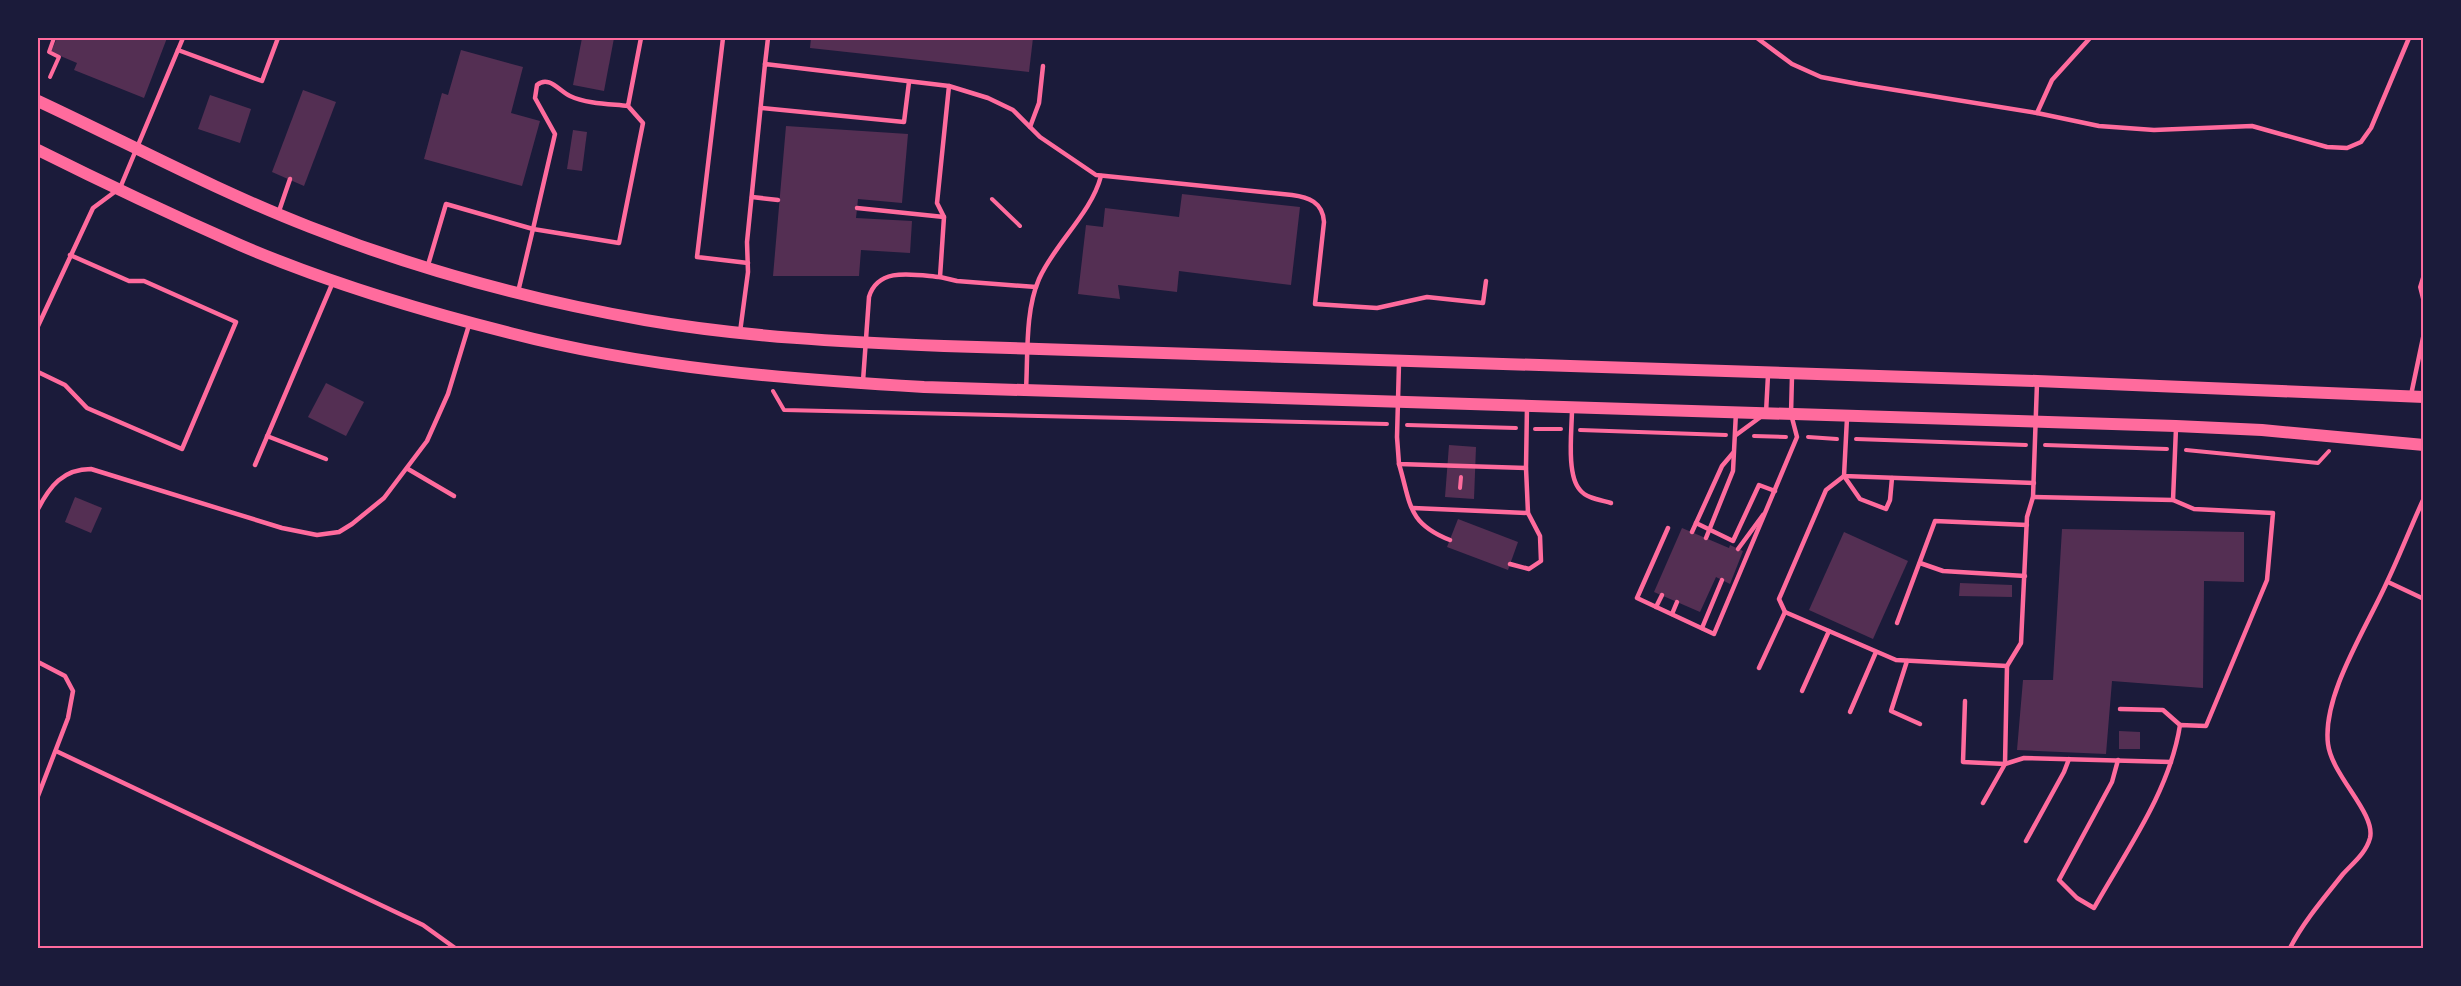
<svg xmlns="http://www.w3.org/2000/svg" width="2461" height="986" viewBox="0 0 2461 986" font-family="Ubuntu,sans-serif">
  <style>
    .building { fill: #542f53 }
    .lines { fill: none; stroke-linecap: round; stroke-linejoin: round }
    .path { stroke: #ff6b9d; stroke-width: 4 }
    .service { stroke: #ff6b9d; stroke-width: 4.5 }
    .secondary { stroke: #ff6b9d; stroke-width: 12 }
    .neatline { fill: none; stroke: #ff6b9d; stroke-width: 2 }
  </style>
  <rect width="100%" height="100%" fill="#1b1b3a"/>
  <g class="building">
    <polygon points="57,38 167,38 144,98 74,70 77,63 51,52"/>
    <polygon points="582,38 614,38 604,91 573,85"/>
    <polygon points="811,38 1033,38 1029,72 810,48"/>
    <polygon points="461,50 523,67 511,113 540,121 522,186 424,159 442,93 448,95"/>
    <polygon points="303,90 336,102 304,186 272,172"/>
    <polygon points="210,95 251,109 240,143 198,129"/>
    <polygon points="786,126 908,134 902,203 858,199 856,218 912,221 910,253 861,250 859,276 773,276"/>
    <polygon points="573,130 587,132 582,171 567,169"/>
    <polygon points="1182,194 1300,207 1291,285 1179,271 1177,292 1118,285 1120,299 1078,294 1086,225 1103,227 1105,208 1179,217"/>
    <polygon points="326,383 364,402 346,436 308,417"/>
    <polygon points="1449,445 1476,447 1474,499 1445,497"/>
    <polygon points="75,497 102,508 91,533 65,522"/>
    <polygon points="1458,519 1518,542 1508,570 1447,547"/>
    <polygon points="1682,528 1729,548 1730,545 1743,551 1730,584 1716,577 1700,612 1654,592"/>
    <polygon points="2062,529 2244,532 2244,582 2204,581 2203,688 2112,681 2106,754 2017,750 2023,680 2053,680"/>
    <polygon points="1844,532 1908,561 1873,639 1809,610"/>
    <polygon points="1960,583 2012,585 2012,597 1959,596"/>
    <polygon points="2119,731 2140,732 2140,749 2119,749"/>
  </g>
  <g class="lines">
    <g class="path">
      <polyline points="50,77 59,57 49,52 54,38"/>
      <polyline points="992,199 1020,226"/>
      <polyline points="2424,274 2420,287 2424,303"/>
      <path d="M773,391L784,410C985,414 1186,418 1387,424"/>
      <polyline points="1407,425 1516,428"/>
      <polyline points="1535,429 1561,429"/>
      <polyline points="1580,430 1726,435"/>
      <polyline points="1754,436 1786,437"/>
      <polyline points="1808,437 1837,439"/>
      <polyline points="1856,439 2026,445"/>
      <polyline points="2045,445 2167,449"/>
      <polyline points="2186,450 2318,463 2329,451"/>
      <polyline points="1460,488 1461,477"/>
    </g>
    <g class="service">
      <polyline points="723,38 697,257 748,263"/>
      <polyline points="1757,38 1792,64 1821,77 1858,84 2037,113 2099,126 2154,130 2252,126 2327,147 2347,148 2361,142 2371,128 2409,38"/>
      <polyline points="178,50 262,81 278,38"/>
      <polyline points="765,64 768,38"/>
      <path d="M628,106C610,104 587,104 570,96C559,91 549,75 537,85L535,98L555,134L533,229L619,243L643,123L628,106L641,38"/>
      <polyline points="761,108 904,122 909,82"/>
      <polyline points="2037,113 2052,80 2090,38"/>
      <polyline points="1030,127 1039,103 1043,66"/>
      <polyline points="752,197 778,200"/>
      <polyline points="857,208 944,217"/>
      <polyline points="278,214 290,179"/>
      <polyline points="428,265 446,204 533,229 518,292"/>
      <polyline points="940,277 957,281 1036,287"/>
      <polyline points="38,326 93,208 120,188 183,38"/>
      <path d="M740,332L748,272L747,242L765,64L949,86L988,98L1013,110L1040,137L1096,175L1292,195C1308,197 1323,202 1324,222L1315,304L1377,308L1427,297L1483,303L1486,281"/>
      <polyline points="1399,363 1397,437 1399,464 1526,468 1527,406"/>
      <polyline points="38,372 65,385 87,408 182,449 236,322 144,281 129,281 70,255"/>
      <path d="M863,381L869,297C878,266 915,275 940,277L944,217L937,203L949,86"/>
      <path d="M1026,390C1028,355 1025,311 1039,279C1055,243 1091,214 1101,176"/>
      <polyline points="2411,395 2424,333"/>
      <path d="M1572,409C1572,429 1566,475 1580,490C1586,498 1601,500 1611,503"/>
      <polyline points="1847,418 1844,476 2034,483"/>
      <polyline points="1736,435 1766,413 1768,375"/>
      <polyline points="267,436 326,459"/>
      <path d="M1399,464C1411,504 1407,523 1450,540"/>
      <polyline points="255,465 333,282"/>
      <polyline points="408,469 454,496"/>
      <polyline points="1892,478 1890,500 1886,509 1860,499 1844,476 1826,490 1779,599 1785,612 1896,660 2007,666 2021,643 2027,517 2033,497 2037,383"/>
      <path d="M2033,497L2173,500L2194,509L2273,513L2267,580L2206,726L2180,725C2170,791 2126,851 2094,908L2077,898L2059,880L2112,782L2118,760"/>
      <polyline points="2173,500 2176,428"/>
      <polyline points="1413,508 1528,513"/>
      <path d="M38,509C50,486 63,469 91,469L282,528L317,535L339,532L352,524L384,498L427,441L448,394L469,325"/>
      <polyline points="1696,523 1733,541 1759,485 1775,491"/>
      <polyline points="1668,528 1637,598 1714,634 1797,437 1791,414 1792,376"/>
      <polyline points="1692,532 1722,466 1733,453"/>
      <polyline points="1706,538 1733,471 1736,412"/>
      <polyline points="1738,549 1763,515"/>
      <polyline points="1920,563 1943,571 2025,576"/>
      <polyline points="1510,564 1529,569 1541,561 1540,536 1528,513 1526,468"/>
      <polyline points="2388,582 2424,599"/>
      <polyline points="1656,607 1662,595"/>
      <polyline points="1672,614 1677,602"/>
      <polyline points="1897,623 1935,521 2027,525"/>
      <polyline points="1702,628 1722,580"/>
      <polyline points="1907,661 1891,711 1920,724"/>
      <polyline points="38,662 65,676 73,691 68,718 38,796"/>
      <polyline points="1759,668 1785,612"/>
      <polyline points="1802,691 1829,631"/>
      <polyline points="1965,701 1963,762 2005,764 2024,758 2171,762"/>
      <polyline points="2120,709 2163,710 2180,725"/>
      <polyline points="1850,712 1876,652"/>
      <polyline points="56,751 423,925 455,948"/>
      <polyline points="1983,803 2005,764 2007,666"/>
      <polyline points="2026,841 2064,772 2069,759"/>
      <path d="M2290,948C2304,921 2324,898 2343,874C2353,863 2366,853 2370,838C2376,813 2332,776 2328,744C2322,695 2367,627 2387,582C2400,555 2411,526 2424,498"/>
    </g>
    <g class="secondary">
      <path d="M38,101C128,143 217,191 310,227C417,269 531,300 645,320C743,337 844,342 944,346L2037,381L2424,397"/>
      <path d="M38,150C104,183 172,215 240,245C326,282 419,310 510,333C645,368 785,379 924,387L2176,426L2262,430L2424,445"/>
    </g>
  </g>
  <rect width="2461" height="986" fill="none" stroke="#1b1b3a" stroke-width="78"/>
  <rect x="39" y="39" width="2383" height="908" class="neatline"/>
</svg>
